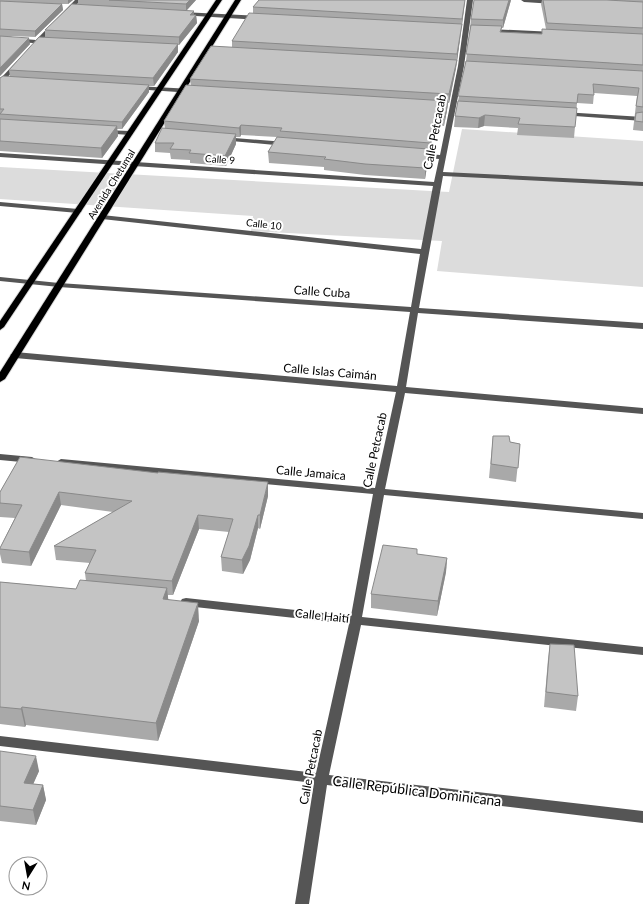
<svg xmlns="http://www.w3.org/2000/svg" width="643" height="904" viewBox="0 0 643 904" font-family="Lato,sans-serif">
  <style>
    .green { fill: #dcdcdc }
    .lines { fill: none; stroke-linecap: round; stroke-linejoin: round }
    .major-casing { stroke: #dbdbdb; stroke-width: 2 }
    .minor { fill: #555; fill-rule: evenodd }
    .major { fill: #000; fill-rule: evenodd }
    .wall { fill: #a9a9a9 }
    .shaded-wall { fill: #898989 }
    .building { fill: #c4c4c4; stroke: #898989 }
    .labels { text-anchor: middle; stroke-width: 4; stroke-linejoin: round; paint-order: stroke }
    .far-street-label { font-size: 10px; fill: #000; stroke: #fff }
    .street-label { font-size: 12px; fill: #000; stroke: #fff }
    .near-street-label { font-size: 14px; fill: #000; stroke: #fff }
  </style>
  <rect width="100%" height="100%" fill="#fff"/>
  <polygon class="green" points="462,129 643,141 643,287 437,271 442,241 251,231 253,216 0,199 0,167 449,192"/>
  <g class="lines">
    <g class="major-casing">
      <g id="major">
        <polygon points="216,0 222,0 4,327 0,330 0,321"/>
        <polygon points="235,0 241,0 5,379 0,382 0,372"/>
      </g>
    </g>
    <g class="minor">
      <polygon points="75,0 81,0 42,40 50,41 50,43 39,43 35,46 33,45 33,43 0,41 0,37 36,40"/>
      <polygon points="467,0 473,0 464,66 443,172 643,182 643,186 443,176 419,308 643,323 643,329 418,313 406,387 643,408 643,414 405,393 385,489 643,513 643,519 384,495 362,617 643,647 643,655 361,625 329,775 643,811 643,823 327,785 309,904 295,904 314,783 0,746 0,736 316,773 349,624 186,606 182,605 180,602 182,599 186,598 351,616 373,494 61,465 56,462 61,459 375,488 396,392 15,358 10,355 15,352 397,386 410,312 59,287 0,281 0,277 59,283 411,307 420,254 102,219 98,217 102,215 421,249 433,186 0,157 0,153 434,182 439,159 416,157 413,155 416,153 440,155 458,66"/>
      <polygon points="521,0 549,0 557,2 554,4 524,2"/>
      <polygon points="182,12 260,16 263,18 260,20 180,15 179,14"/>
      <polygon points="489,29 555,32 558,34 555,36 487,32 486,31"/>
      <polygon points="17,61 22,62 0,85 0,79"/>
      <polygon points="136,86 192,89 195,91 192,93 134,89 133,88"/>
      <polygon points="563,112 643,117 643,121 561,115 560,114"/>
      <polygon points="104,130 130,131 133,133 130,135 102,133 102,131"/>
      <polygon points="222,137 286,142 289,144 286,146 220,140 220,138"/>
      <polygon points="0,202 78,209 82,211 78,213 0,206"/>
      <polygon points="0,454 32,457 37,460 32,463 0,460"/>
    </g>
    <use href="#major" class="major"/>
  </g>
  <g class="wall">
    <polygon points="0,0 73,0 68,4 62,4 63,10 35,37 10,36 30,44 0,76"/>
    <polygon points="78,0 196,0 186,11 194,11 194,15 196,15 197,23 179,45 178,45 178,52 154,86 149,86 149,92 122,129 117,129 118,136 102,158 0,151 0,78 10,77 9,70 45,37 45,30 78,5"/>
    <polygon points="259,0 465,0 456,68 449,103 448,103 447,110 444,126 436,126 429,153 428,153 428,160 425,179 365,175 324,170 324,167 269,163 268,152 277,137 241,135 240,137 236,137 236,144 226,166 190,163 190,160 171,159 170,153 155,152 155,143 165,129 164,121 191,86 190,79 232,47 232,41 253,13 253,7"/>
    <polygon points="511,0 503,28 502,28 501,32 542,34 542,29 546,29 541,4 542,0 643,0 643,131 633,130 637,96 594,93 593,104 577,103 574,138 517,135 518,128 484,126 478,128 454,127 455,116 466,61 471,19"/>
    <polygon points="493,436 510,442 520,444 516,482 489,478"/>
    <polygon points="20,457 268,496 260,529 258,528 250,560 243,574 222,571 221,557 229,532 199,529 173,595 168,595 168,599 199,621 158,741 26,725 25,727 0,724 0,582 76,589 86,581 85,573 90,563 56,560 54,546 113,512 61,505 31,566 2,563 0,554 0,548 15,518 0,517 0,492"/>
    <polygon points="447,558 446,572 437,616 371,608 371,594"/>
    <polygon points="550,644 578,696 576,711 544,707 548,659"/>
    <polygon points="0,751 39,771 33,784 43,785 46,800 36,825 0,821"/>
  </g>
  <g class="shaded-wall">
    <polygon points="68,0 73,0 68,4"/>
    <polygon points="190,0 196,0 186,11 186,4"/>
    <polygon points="465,0 462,26 462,19"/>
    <polygon points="509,0 511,0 503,28 503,20"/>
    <polygon points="62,4 63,10 35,37 35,31"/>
    <polygon points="194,11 194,18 196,15 197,23 179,45 179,37 190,15"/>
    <polygon points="462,24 461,32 457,62 457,54"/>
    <polygon points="29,38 30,44 0,76 0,68"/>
    <polygon points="178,44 178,52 154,86 153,78"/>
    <polygon points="457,60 456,68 449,103 449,94"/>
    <polygon points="149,85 149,92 122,129 122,122"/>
    <polygon points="448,101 447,110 444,126 445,117"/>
    <polygon points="485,115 484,126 478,128 479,118"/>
    <polygon points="437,116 436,126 429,153 430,143"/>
    <polygon points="241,125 241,135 240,137 239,128"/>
    <polygon points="117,126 118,136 102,158 101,148"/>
    <polygon points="236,134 236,144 226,166 225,156"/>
    <polygon points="428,149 428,160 425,179 425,168"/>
    <polygon points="268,482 268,496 260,529 260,515"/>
    <polygon points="59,492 61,505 31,566 29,552"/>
    <polygon points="198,515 199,529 173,595 172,581"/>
    <polygon points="258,515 258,528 250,560 243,574 242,560"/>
    <polygon points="447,558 446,572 437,616 438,601"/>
    <polygon points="167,588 169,606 163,599"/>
    <polygon points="198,603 199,621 158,741 156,723"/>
    <polygon points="22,707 26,725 25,727 21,709"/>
    <polygon points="36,756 39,771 27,798 24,783"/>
    <polygon points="43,785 46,800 36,825 33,810"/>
  </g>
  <g class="building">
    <polygon points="109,0 190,0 186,4"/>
    <polygon points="259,0 465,0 462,19 253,7"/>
    <polygon points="474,0 509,0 503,20 471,19"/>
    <polygon points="543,0 607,0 643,2 643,28 547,23"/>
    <polygon points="0,1 62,4 35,31 0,29"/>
    <polygon points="72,4 194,11 190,15 196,15 179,37 45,30"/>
    <polygon points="249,13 462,24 457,54 232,41"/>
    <polygon points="471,25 502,26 500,32 542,34 542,29 643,34 643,65 466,54"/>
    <polygon points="0,36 29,38 0,68"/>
    <polygon points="39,37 178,44 153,78 9,70"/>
    <polygon points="211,46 457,60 449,94 190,79"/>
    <polygon points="466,61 643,71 643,107 636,106 639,88 593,84 594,95 578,94 577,103 458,96"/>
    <polygon points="3,76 149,85 122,122 0,114 4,109 0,109 0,78"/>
    <polygon points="186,85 448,101 445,117 437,116 430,143 280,131 282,128 241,125 239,128 164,121"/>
    <polygon points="458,101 577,108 575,127 518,124 520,118 485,115 479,118 455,116"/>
    <polygon points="643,112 643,122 635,121 636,113"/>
    <polygon points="0,119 117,126 101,148 0,141"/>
    <polygon points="162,128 236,134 225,156 189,153 191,150 170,149 174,143 155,143"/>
    <polygon points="277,137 428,149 425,168 365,164 324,159 326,157 268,152"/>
    <polygon points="493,436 509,436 510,442 520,444 518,468 491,464"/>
    <polygon points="20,457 158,473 158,472 268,482 260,515 258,515 249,546 242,560 221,557 233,519 198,515 172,581 85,573 96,550 54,546 132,501 59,492 29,552 0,549 0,548 22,505 0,503 0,492"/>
    <polygon points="383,545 417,549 417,554 447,558 438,601 371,594"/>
    <polygon points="80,580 167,588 163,599 198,603 156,723 22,707 21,709 0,707 0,582 76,589"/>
    <polygon points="550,644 574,645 578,696 546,692"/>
    <polygon points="0,751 36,756 24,783 43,785 33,810 0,806"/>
  </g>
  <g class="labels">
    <g class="far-street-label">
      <text transform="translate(220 159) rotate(4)" y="4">Calle 9</text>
      <text transform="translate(111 184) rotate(-58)" y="4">Avenida Chetumal</text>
      <text transform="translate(264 224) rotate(6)" y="4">Calle 10</text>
    </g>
    <g class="street-label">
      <text transform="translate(435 132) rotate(-79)" y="4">Calle Petcacab</text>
      <text transform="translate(322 292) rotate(4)" y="4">Calle Cuba</text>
      <text transform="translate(330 372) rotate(5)" y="4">Calle Islas Caimán</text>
      <text transform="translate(375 450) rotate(-78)" y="4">Calle Petcacab</text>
      <text transform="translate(311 473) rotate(5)" y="4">Calle Jamaica</text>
      <text transform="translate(322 616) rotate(6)" y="4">Calle Haití</text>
      <text transform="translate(311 767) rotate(-79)" y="4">Calle Petcacab</text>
    </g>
    <g class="near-street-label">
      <text transform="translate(417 791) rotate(7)" y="5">Calle República Dominicana</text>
    </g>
  </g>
  <g transform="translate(28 876) rotate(191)"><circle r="19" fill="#ffffff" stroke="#999999"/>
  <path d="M0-3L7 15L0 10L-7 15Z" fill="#000000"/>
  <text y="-6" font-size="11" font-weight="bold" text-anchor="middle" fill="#000000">N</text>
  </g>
</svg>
